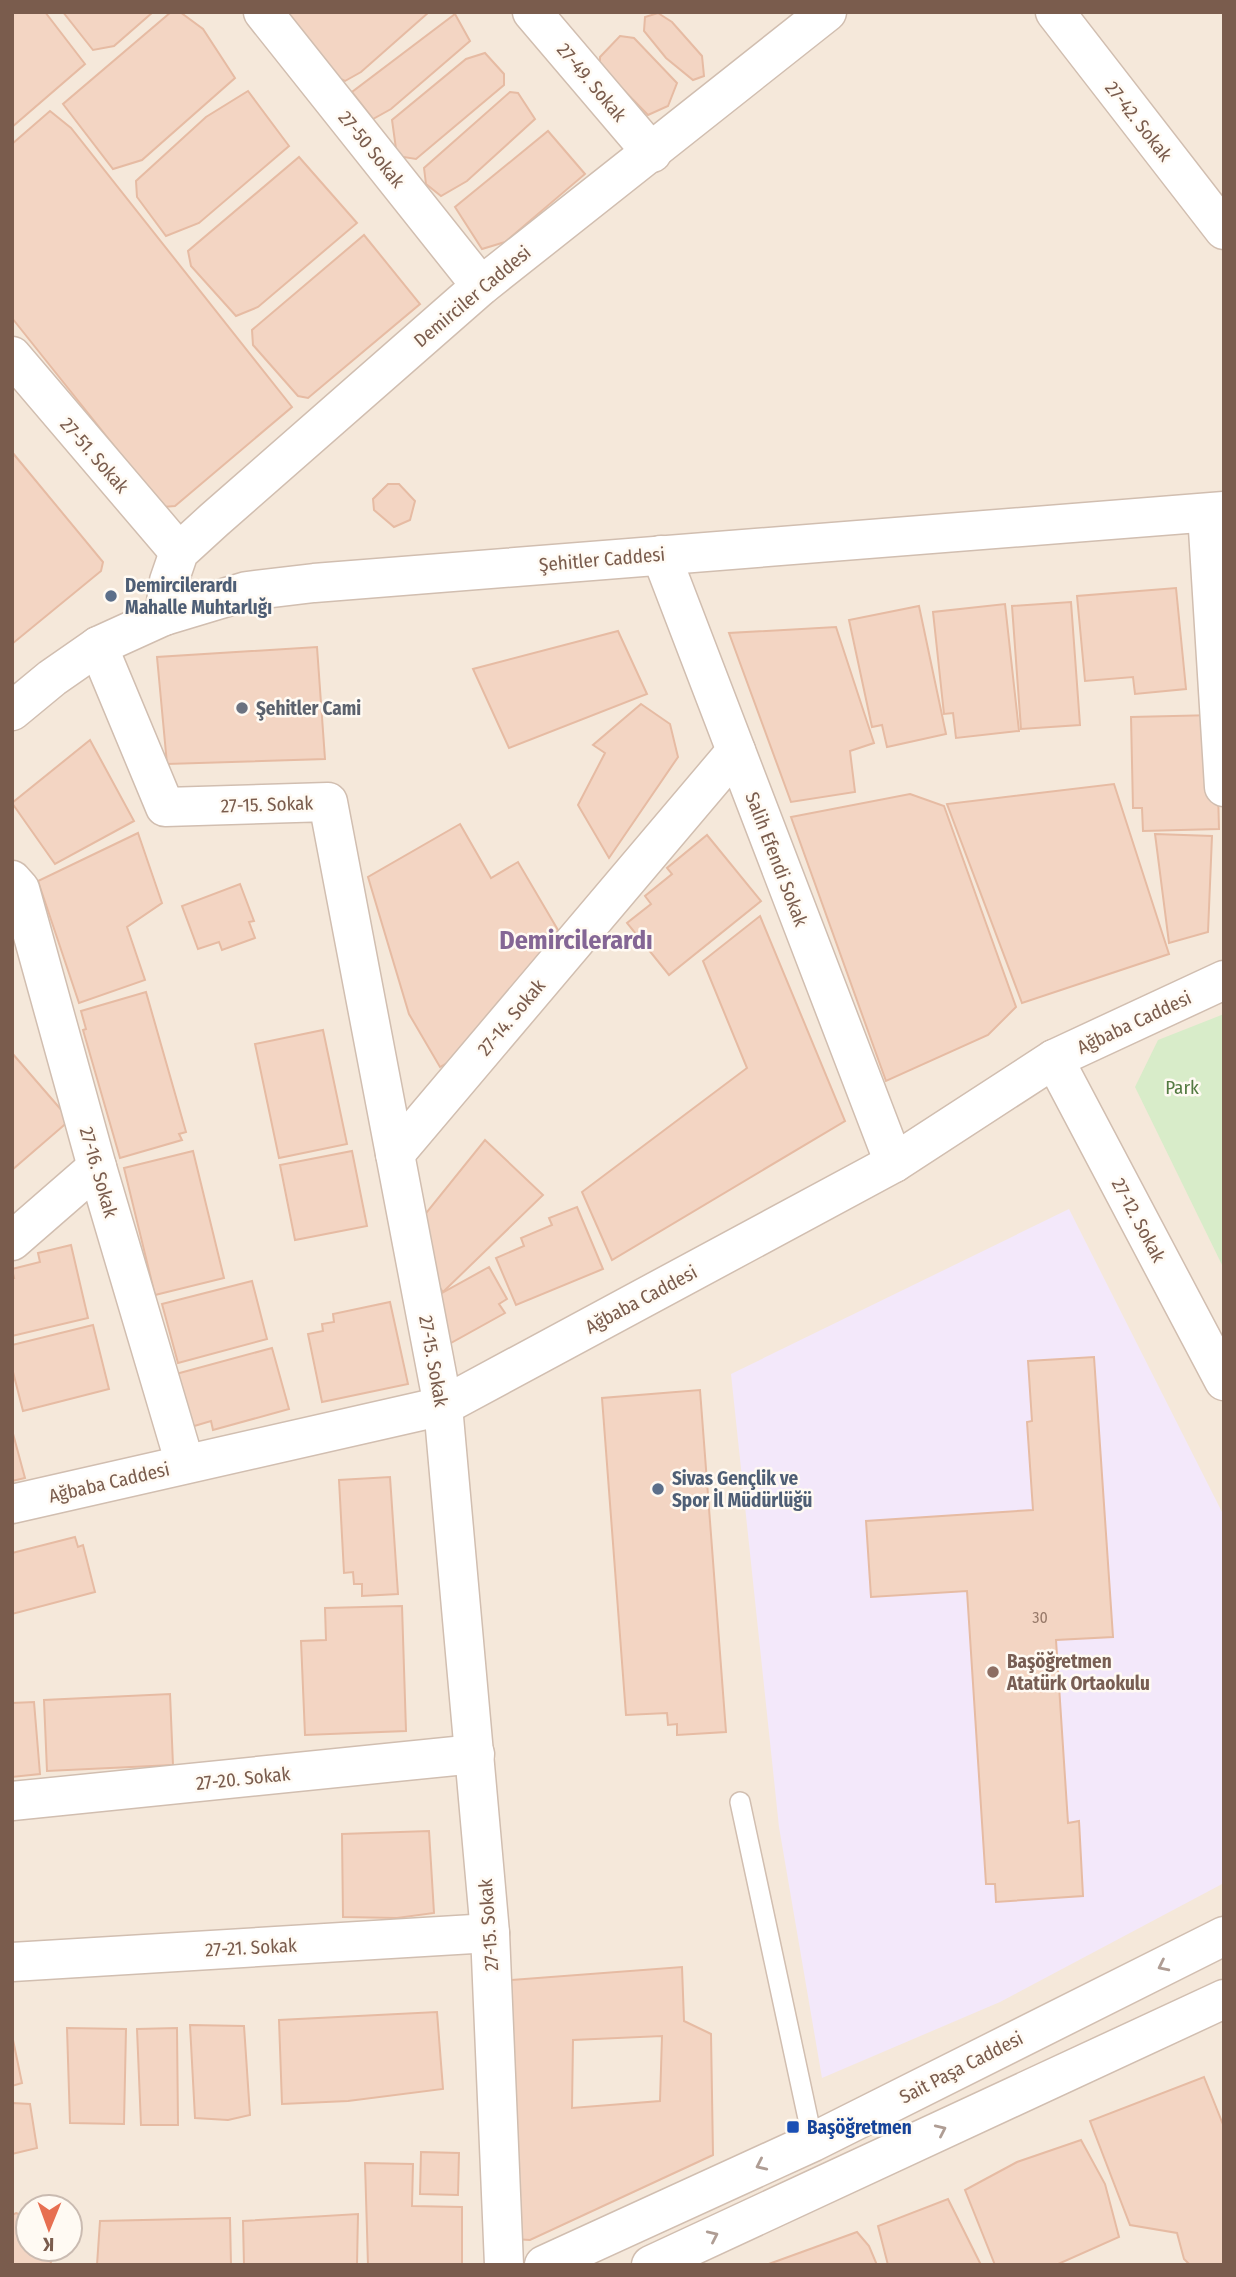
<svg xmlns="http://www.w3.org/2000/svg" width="1236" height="2277" viewBox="0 0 1236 2277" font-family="'Fira Sans Condensed',sans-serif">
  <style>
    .residential { fill: #f5e8da; fill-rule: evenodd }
    .education { fill: #f3e8fa }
    .green { fill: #d8ecc9 }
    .building { fill: #f3d5c3; stroke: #e6bba3; stroke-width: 2; fill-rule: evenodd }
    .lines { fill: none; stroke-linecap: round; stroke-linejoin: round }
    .service-casing { stroke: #d1beb0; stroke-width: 22 }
    .minor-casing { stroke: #d1beb0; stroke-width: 41 }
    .tertiary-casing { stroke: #d1beb0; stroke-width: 41 }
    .service { stroke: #fff; stroke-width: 19 }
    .minor { stroke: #fff; stroke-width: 38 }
    .tertiary { stroke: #fff; stroke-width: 38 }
    .oneway { stroke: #af9d94 }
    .service-dot { fill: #5c6f8a; stroke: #fffaf3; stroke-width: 2.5 }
    .worship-dot { fill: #6b7280; stroke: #fffaf3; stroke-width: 2.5 }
    .education-dot { fill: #8d6e63; stroke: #fffaf3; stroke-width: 2.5 }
    .transit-dot { fill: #1a4fb4; stroke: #fffaf3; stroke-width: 2.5 }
    .labels { text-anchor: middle; stroke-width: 5; stroke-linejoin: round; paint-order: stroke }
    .number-label { font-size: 16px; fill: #987a6a }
    .street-label { font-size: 19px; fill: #7a5c4d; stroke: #fffaf3 }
    .service-label { font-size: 19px; font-weight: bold; fill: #4e5e75; stroke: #fffaf3; text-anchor: start }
    .worship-label { font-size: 19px; font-weight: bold; fill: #5b616d; stroke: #fffaf3; text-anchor: start }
    .park-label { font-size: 19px; fill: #537a41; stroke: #fffaf3 }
    .education-label { font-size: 19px; font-weight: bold; fill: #785e54; stroke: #fffaf3; text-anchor: start }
    .transit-label { font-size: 19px; font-weight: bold; fill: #164399; stroke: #fffaf3; text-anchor: start }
    .district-label { font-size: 26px; font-weight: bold; fill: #846695; stroke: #fffaf3 }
  </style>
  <rect width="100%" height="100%" fill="#fdf6ec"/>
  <path class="residential" d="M12,12H1224V2265H12ZM28,2207H70V2249H28Z"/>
  <polygon class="education" points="1069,1209 1224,1516 1224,1883 1000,2002 822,2078 779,1827 731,1374"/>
  <polygon class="green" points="1224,1014 1224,1269 1135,1087 1158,1040"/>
  <g class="building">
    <polygon points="12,12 45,12 85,64 12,127"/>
    <polygon points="63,12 153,12 114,46 93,50"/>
    <polygon points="171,12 180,12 203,29 235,78 142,160 113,169 63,104"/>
    <polygon points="291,12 429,12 361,72 345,81 332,75 288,15"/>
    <polygon points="658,13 672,22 702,56 704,76 693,80 666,58 644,31 645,17"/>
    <polygon points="455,14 470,41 391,109 373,119 352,92"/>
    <polygon points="620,36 634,38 677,83 668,106 648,115 600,66 600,57"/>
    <polygon points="485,53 504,74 504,85 416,159 397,156 392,120 466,59"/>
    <polygon points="248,91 289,146 199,223 166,236 137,197 136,181 206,117"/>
    <polygon points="510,92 518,93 535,119 467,181 441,196 426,184 424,168"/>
    <polygon points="50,111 71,128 292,407 175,506 163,507 12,318 12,144"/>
    <polygon points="548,131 585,174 505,242 482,249 455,207"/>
    <polygon points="299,157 357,223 258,307 236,316 191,266 188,251"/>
    <polygon points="364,235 420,304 308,398 298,396 253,345 252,330"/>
    <polygon points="12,452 103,562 101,571 12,644"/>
    <polygon points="388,484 399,484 415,501 410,520 394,527 374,510 373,499"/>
    <polygon points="1176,588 1186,689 1135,694 1133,677 1085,681 1077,596"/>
    <polygon points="1071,602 1080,725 1021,729 1012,606"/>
    <polygon points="1005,604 1019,731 956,738 953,713 944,714 933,612"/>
    <polygon points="919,606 946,734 887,747 882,725 872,727 849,620"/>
    <polygon points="836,627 874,743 850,751 855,792 791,802 729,633"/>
    <polygon points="618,631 647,694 509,748 473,669"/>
    <polygon points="317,647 325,759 167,764 157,657"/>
    <polygon points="641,704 670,724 678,757 609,858 578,805 605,753 593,745"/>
    <polygon points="1216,715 1219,829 1143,831 1142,808 1133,808 1131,717"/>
    <polygon points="90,740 134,821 55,864 12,803"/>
    <polygon points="1114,784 1169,954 1022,1003 947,804"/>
    <polygon points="910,794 944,806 1016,1007 988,1035 886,1081 791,817"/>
    <polygon points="460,824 491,878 518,862 565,942 484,1042 440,1067 409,1014 368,877"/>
    <polygon points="138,833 162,903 127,927 145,980 79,1003 38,881"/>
    <polygon points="1155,834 1212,836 1208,932 1169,943"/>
    <polygon points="707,835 761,901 669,975 627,923 651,904 645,896 672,874 667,868"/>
    <polygon points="240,884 254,921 249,922 255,938 222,950 219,942 198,949 182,906"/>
    <polygon points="760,916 845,1121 612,1260 582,1192 747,1068 703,961"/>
    <polygon points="146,992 186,1132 179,1134 182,1140 120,1158 83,1030 86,1029 81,1011"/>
    <polygon points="323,1030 347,1144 279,1158 255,1044"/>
    <polygon points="12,1053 70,1120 12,1170"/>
    <polygon points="485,1140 543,1195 443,1292 417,1257 418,1223"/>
    <polygon points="193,1151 224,1278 155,1295 124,1168"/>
    <polygon points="352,1151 367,1226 295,1240 280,1165"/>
    <polygon points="577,1207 603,1269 516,1305 496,1258 524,1246 521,1238 552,1225 549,1218"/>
    <polygon points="71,1245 88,1318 12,1336 12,1278 14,1278 12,1269 40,1262 38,1253"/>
    <polygon points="489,1267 507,1299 499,1304 505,1313 449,1344 433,1298"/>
    <polygon points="252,1281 267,1339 178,1363 162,1304"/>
    <polygon points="390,1302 408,1384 322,1402 308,1334 323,1331 322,1324 334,1322 333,1314"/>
    <polygon points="93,1325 109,1389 23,1411 12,1368 12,1345"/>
    <polygon points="272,1348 289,1409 213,1430 211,1421 191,1427 176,1374"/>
    <polygon points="1094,1357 1113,1637 1056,1640 1068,1823 1079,1821 1083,1896 996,1902 995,1884 986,1884 967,1591 871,1597 866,1521 1033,1510 1027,1422 1032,1421 1028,1361"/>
    <polygon points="700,1390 726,1732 677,1735 677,1724 668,1725 667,1713 626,1715 602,1398"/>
    <polygon points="12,1430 25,1478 12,1481"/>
    <polygon points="390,1477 398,1594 362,1596 362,1584 354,1584 353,1572 344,1573 339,1480"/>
    <polygon points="75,1537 78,1547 83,1545 95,1592 12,1614 12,1553"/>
    <polygon points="402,1606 406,1731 305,1735 301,1641 326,1640 325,1608"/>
    <polygon points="170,1694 173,1765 47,1771 44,1700"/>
    <polygon points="34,1702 40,1774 12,1777 12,1703"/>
    <polygon points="429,1831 434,1913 397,1918 343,1917 342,1834"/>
    <path d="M682,1967L684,2021L711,2034L713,2155L530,2240L514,2239L498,1981ZM662,2036L660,2101L572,2108L573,2040Z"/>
    <polygon points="437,2012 443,2089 348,2101 282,2104 279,2020"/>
    <polygon points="190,2025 244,2026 250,2115 228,2120 195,2118"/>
    <polygon points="67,2028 126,2029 124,2124 70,2123"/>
    <polygon points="177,2028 178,2125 141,2125 137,2029"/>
    <polygon points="12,2035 22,2083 12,2086"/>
    <polygon points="1204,2077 1224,2127 1224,2265 1190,2265 1184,2259 1177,2233 1130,2225 1090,2121"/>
    <polygon points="12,2103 30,2104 37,2148 12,2154"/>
    <polygon points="1081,2140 1105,2184 1119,2237 1056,2265 995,2265 965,2190 1017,2162"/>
    <polygon points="421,2152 459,2153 458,2195 420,2194"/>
    <polygon points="365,2163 413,2164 412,2206 462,2207 462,2265 368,2265"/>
    <polygon points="948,2199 981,2265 888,2265 878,2226"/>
    <polygon points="16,2213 28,2218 28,2249 55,2249 50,2265 12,2265 12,2215"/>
    <polygon points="358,2214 357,2265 244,2265 243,2221"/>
    <polygon points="230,2218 231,2265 97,2265 100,2221"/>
    <polygon points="857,2232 869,2246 877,2265 766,2265"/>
  </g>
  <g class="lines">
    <g class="service-casing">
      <polyline id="service" points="740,1802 813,2142"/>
    </g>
    <g class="minor-casing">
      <g id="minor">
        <polyline points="263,12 481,286"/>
        <polyline points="532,12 652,153"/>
        <polyline points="1055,12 1224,230"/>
        <polyline points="12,356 179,552"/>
        <polyline points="1207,513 1224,787"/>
        <polyline points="661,555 894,1163"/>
        <polyline points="164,616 169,581 179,552 214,520 481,286 827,12"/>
        <polyline points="98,646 165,807 328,802 443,1406 490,1933 504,2265"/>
        <polyline points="12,711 52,678 98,646 164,616 247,591 314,583 1224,511"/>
        <polyline points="12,880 20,889 97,1167 185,1464"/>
        <polyline points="1054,1059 1224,1381"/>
        <polyline points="395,1154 736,751"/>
        <polyline points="12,1241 97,1167"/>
        <polyline points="12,1504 443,1406 894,1163 1054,1059 1224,980"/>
        <polyline points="12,1801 475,1754"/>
        <polyline points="12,1962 490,1933"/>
      </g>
    </g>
    <g class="tertiary-casing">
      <g id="tertiary">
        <polyline points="544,2265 813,2142 1224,1936"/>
        <polyline points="651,2265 1224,1999"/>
      </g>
    </g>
    <use href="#service" class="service"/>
    <use href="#minor" class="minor"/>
    <use href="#tertiary" class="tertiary"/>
  </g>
  <defs><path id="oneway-chevron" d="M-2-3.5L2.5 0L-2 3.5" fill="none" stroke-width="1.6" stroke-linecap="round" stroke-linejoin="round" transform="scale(1.75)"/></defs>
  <g class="oneway">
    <use href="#oneway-chevron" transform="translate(1163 1966) rotate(154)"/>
    <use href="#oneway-chevron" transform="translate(941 2130) rotate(-25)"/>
    <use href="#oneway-chevron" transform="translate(761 2165) rotate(155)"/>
    <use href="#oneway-chevron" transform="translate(713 2236) rotate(-25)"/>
  </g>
  <g class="service-dot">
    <circle cx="111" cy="596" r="7"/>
    <circle cx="658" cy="1489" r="7"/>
  </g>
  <circle class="worship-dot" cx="242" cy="708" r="7"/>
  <circle class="education-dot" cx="993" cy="1672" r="7"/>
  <rect class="transit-dot" x="786" y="2120" width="14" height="14" rx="3.5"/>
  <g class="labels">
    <g class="number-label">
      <text x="1040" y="1623">30</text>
    </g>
    <g class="street-label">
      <text transform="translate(592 82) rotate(50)" y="7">27-49. Sokak</text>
      <text transform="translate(1139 121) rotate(52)" y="7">27-42. Sokak</text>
      <text transform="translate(372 149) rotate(51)" y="7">27-50 Sokak</text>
      <text transform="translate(472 296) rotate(-40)" y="7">Demirciler Caddesi</text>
      <text transform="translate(95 455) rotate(49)" y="7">27-51. Sokak</text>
      <text transform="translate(602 559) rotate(-5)" y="7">Şehitler Caddesi</text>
      <text transform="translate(267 804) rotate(-2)" y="7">27-15. Sokak</text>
      <text transform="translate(777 859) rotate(69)" y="7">Salih Efendi Sokak</text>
      <text transform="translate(511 1017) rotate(-50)" y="7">27-14. Sokak</text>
      <text transform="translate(1134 1022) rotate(-25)" y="7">Ağbaba Caddesi</text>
      <text transform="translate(99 1172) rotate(74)" y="7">27-16. Sokak</text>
      <text transform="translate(1139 1220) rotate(62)" y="7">27-12. Sokak</text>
      <text transform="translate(641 1299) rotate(-28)" y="7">Ağbaba Caddesi</text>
      <text transform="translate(434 1361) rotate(80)" y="7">27-15. Sokak</text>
      <text transform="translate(109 1482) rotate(-13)" y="7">Ağbaba Caddesi</text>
      <text transform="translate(243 1778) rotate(-6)" y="7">27-20. Sokak</text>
      <text transform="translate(488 1925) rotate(-94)" y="7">27-15. Sokak</text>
      <text transform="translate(251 1947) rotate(-3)" y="7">27-21. Sokak</text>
      <text transform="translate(961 2067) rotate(-27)" y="7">Sait Paşa Caddesi</text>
    </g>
    <g class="service-label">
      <text x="125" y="592">Demircilerardı<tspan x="125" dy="22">Mahalle Muhtarlığı</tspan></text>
      <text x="672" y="1485">Sivas Gençlik ve<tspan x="672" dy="22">Spor İl Müdürlüğü</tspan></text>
    </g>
    <g class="worship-label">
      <text x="256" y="715">Şehitler Cami</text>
    </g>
    <g class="park-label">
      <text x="1182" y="1094">Park</text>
    </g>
    <g class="education-label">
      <text x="1007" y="1668">Başöğretmen<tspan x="1007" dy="22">Atatürk Ortaokulu</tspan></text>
    </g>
    <g class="transit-label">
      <text x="807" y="2134">Başöğretmen</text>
    </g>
    <g class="district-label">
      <text x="576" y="949">Demircilerardı</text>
    </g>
  </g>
  <rect width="1236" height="2277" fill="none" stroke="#7a5c4d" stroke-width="28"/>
  <g transform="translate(49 2228) rotate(181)"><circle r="33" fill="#fffaf3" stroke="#cabbb1" stroke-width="2"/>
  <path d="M0-5L12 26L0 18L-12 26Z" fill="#e76f51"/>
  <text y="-10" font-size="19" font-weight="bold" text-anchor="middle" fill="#7a5c4d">K</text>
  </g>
</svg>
